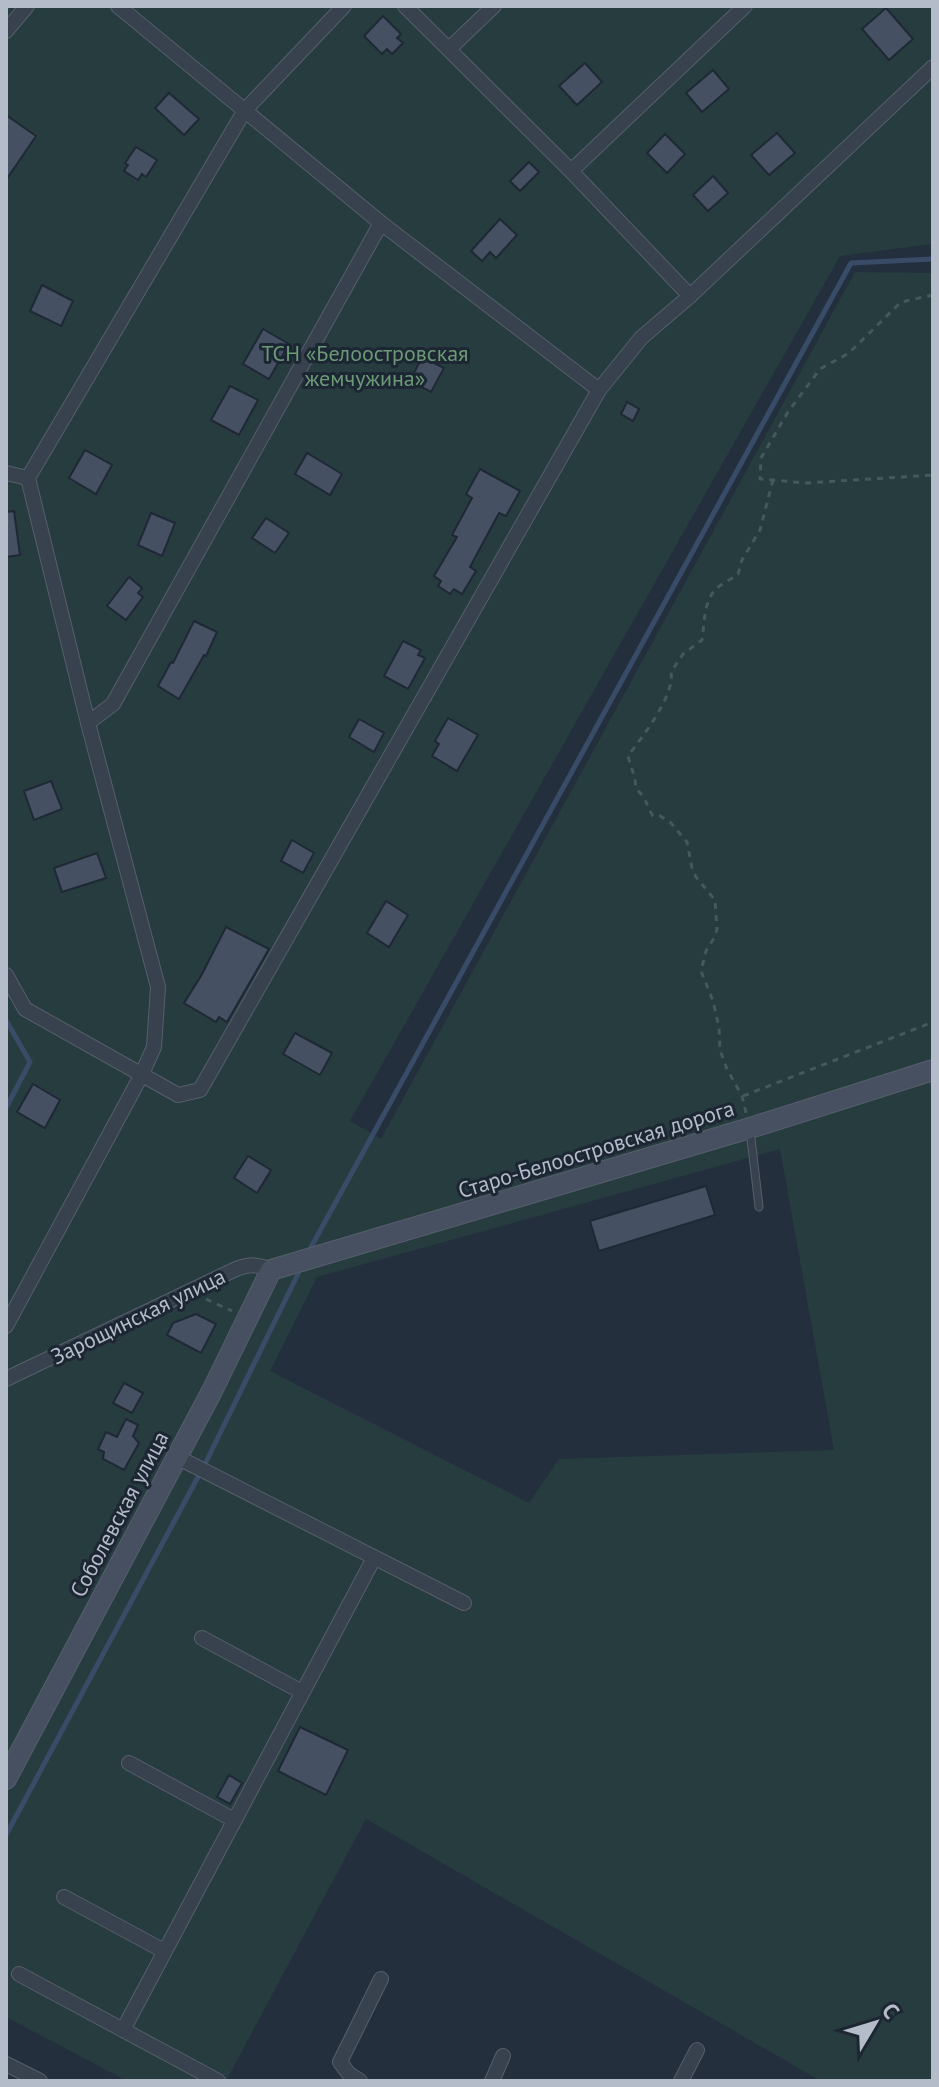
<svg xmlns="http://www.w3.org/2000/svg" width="939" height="2087" viewBox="0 0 939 2087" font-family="'PT Sans',sans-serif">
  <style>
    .green { fill: #263c3f; fill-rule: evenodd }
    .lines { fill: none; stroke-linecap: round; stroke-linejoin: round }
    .stream { stroke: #394c67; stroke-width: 5 }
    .building { fill: #455162; stroke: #1f2835; stroke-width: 2 }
    .lane-casing { stroke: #565f6c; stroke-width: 9 }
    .street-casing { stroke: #565f6c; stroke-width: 16 }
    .secondary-casing { stroke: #565f6c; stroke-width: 22 }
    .path { stroke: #44595c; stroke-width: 3; stroke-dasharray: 6 6; stroke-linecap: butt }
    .lane { stroke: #38414e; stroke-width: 7 }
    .street { stroke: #38414e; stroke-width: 14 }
    .secondary { stroke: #465061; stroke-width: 20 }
    .labels { text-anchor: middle; stroke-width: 6; stroke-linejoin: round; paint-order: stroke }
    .park-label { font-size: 22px; fill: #6b9a76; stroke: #1d2633 }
    .street-label { font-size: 22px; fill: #b4bcc9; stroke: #1d2633 }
  </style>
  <rect width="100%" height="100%" fill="#242f3e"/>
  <path class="green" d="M6,6H933V244L840,256L350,1121L381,1139L855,272L933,273V2081H821L366,1819L226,2081H127L6,2017ZM780,1149L834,1450L559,1459L529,1503L270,1371L317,1277Z"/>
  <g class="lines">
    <g class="stream">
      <polyline points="6,8 8,6"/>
      <polyline points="6,1020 30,1062 6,1108"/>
      <polyline points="310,1249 851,263 933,259"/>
      <polyline points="205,1464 298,1274"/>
      <polyline points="6,1835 198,1477"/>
    </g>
  </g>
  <g class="building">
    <polygon points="886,8 913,39 889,60 862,29"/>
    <polygon points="383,16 401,34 397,38 403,43 392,54 387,49 382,54 364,36"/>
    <polygon points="585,63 602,82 577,105 559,86"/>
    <polygon points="713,70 729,89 702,112 686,93"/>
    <polygon points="169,93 199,119 184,135 155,108"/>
    <polygon points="6,115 36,136 6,180"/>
    <polygon points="777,133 795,153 769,175 751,155"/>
    <polygon points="665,134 685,154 667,173 647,153"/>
    <polygon points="136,147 157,160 146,177 142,174 138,180 124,171 128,165 125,163"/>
    <polygon points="529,162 539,172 520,191 510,181"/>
    <polygon points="713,176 728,193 708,211 693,195"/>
    <polygon points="500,219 517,235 496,258 490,252 482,261 471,251"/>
    <polygon points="42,285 73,301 61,326 30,311"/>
    <polygon points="263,329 289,344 269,379 243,364"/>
    <polygon points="422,357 444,368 431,392 410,381"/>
    <polygon points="230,386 258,400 239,435 211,420"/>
    <polygon points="627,402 639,409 633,421 621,414"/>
    <polygon points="85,450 112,465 96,494 69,478"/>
    <polygon points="307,453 342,474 330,495 295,474"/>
    <polygon points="480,469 520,491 506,516 499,513 470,567 476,571 462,594 454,589 450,594 438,586 441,581 434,576 457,537 452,535 472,498 466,494"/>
    <polygon points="14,511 20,555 6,557 6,512"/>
    <polygon points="151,513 175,523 162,556 138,545"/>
    <polygon points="266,518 289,533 275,553 252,538"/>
    <polygon points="129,577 142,588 138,593 143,597 126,620 107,606"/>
    <polygon points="194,621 217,632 206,656 204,655 179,699 158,686 171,662 173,663"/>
    <polygon points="403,641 421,650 418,655 425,658 408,689 384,676"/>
    <polygon points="448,718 478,735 457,771 432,756 439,744 435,741"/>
    <polygon points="359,719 384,733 374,752 349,737"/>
    <polygon points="51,781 62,809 34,820 24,791"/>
    <polygon points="292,840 314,853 303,873 281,861"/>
    <polygon points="97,853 106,878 62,892 54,868"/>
    <polygon points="386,901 408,915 389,947 367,933"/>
    <polygon points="226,927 269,949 227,1022 219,1017 216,1022 184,1003 201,976"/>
    <polygon points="295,1033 332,1053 320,1075 283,1054"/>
    <polygon points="33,1084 60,1100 45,1128 17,1112"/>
    <polygon points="248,1156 271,1170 257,1193 234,1178"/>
    <polygon points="706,1186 715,1215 599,1251 590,1221"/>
    <polygon points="196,1314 216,1324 201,1353 167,1335 173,1323"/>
    <polygon points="124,1383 143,1393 132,1413 113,1403"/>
    <polygon points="126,1419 138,1425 133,1436 139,1443 124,1470 103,1459 104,1452 98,1449 106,1432 117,1437"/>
    <polygon points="300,1727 348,1750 326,1795 278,1771"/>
    <polygon points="229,1775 242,1783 230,1804 217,1797"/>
  </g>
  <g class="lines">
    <g class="lane-casing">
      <polyline id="lane" points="750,1130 759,1207"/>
    </g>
    <g class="street-casing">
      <g id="street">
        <polyline points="118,6 381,223 599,390"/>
        <polyline points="405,6 571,171 690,296"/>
        <polyline points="6,31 27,6"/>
        <polyline points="449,49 494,6"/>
        <polyline points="571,171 745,6"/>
        <polyline points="6,473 28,478"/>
        <polyline points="88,723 113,704 381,223"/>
        <polyline points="6,975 25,1009 178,1095 200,1090 599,390 641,338 690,296 933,67"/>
        <polyline points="6,1326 141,1076 154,1047 158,987 88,723 28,478 245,110 344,6"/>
        <path d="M6,1379L236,1269C250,1264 258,1264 271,1270"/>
        <polyline points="177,1457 464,1603"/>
        <polyline points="202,1638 302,1692"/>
        <polyline points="129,1763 234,1820"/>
        <polyline points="64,1897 164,1951"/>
        <polyline points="19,1974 218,2081"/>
        <polyline points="123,2030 374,1558"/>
        <polyline points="6,2064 40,2081"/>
        <polyline points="360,2081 349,2074 340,2062 381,1979"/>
        <polyline points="492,2081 503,2056"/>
        <polyline points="681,2081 697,2050"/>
      </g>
    </g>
    <g class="secondary-casing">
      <polyline id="secondary" points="6,1779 212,1391 271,1270 750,1128 933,1070"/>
    </g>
    <g class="path">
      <polyline points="933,295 901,302 849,353 820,369 788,412 761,458 760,479 806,483 933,475"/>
      <polyline points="743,1096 933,1022"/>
      <path d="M746,1113L742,1096L727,1069L720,1050L719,1027L713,1001L701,971L706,951L714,938L717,929L715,900L696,877L692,868L687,842L670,822L660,816H653C645,804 648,799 636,789L635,779L628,756C642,737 675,696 671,672L683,654L702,640C705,622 703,596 721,585C727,581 733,578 738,574L742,560L760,530L773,480"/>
      <polyline points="206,1299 232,1311"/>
    </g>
    <use href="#lane" class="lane"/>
    <use href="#street" class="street"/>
    <use href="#secondary" class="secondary"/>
  </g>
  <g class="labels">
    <g class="park-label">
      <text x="365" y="361">ТСН «Белоостровская<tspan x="365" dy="25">жемчужина»</tspan></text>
    </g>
    <g class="street-label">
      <text transform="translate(596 1149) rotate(-17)" y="8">Старо-Белоостровская дорога</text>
      <text transform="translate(138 1316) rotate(-26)" y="8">Зарощинская улица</text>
      <text transform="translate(119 1514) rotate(-62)" y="8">Соболевская улица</text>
    </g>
  </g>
  <rect width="939" height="2087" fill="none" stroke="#b4bcc9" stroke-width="16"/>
  <g transform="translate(875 2023) rotate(52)" stroke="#1d2633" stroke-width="6" paint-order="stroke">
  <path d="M0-6L14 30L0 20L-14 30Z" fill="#b4bcc9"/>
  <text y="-12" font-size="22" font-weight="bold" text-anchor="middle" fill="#b4bcc9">С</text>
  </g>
</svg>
